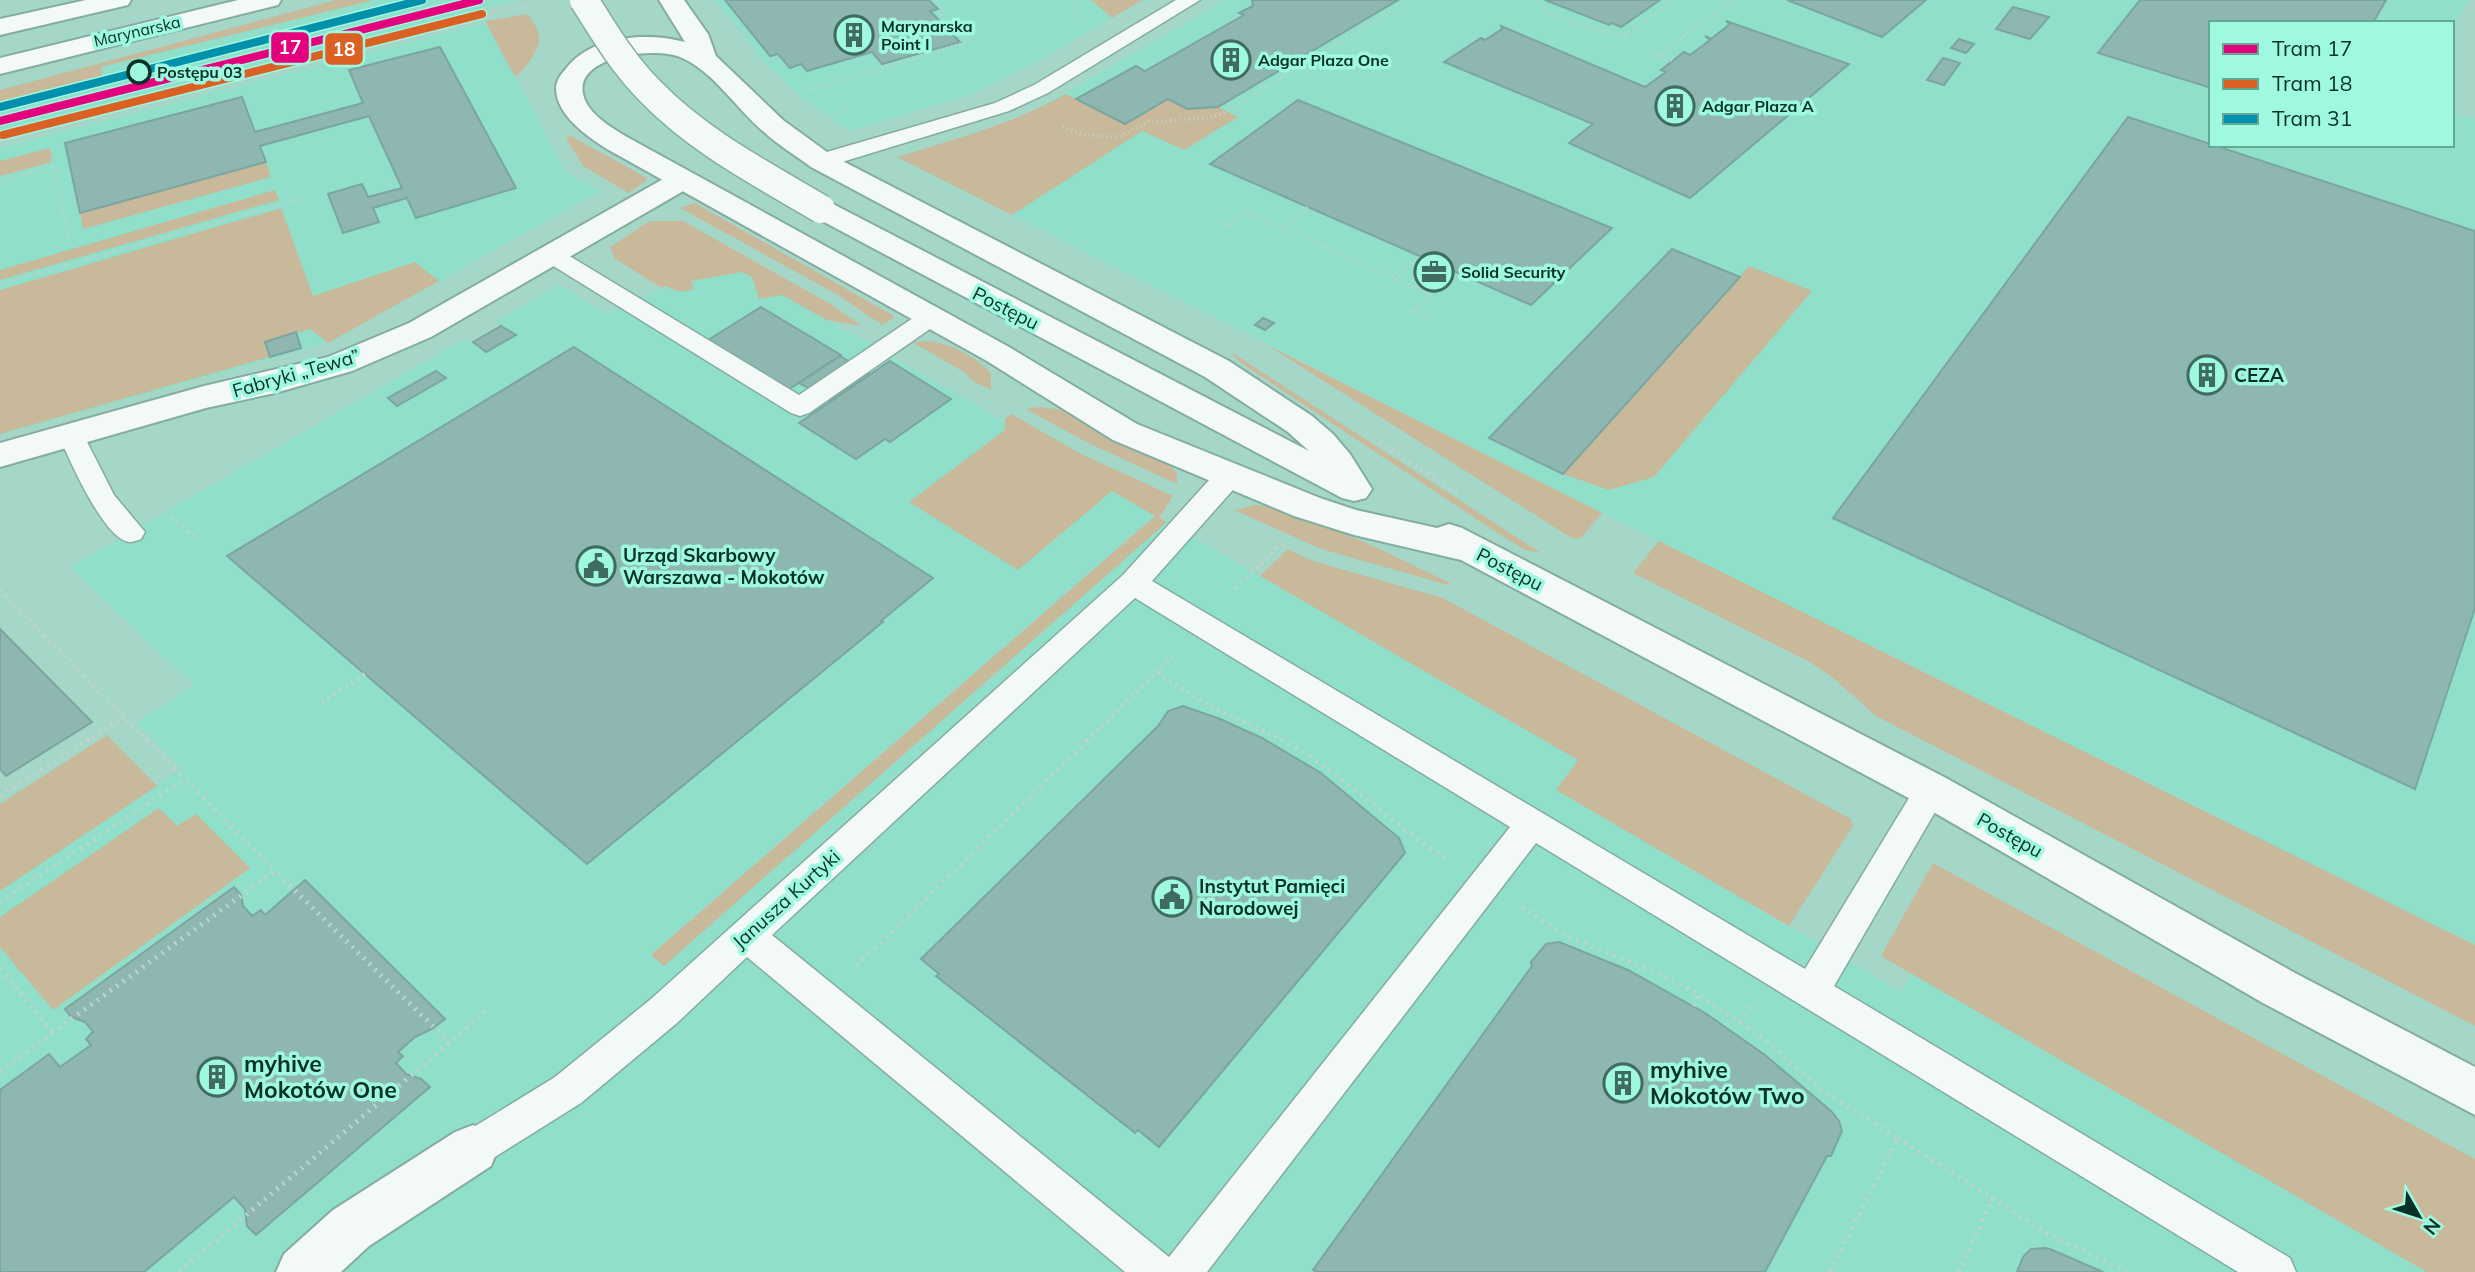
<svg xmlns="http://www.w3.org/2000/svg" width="2475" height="1272" viewBox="0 0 2475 1272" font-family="Mulish,sans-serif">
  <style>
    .built { fill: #90dfca }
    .green { fill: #c7b99a }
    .building { fill: #8db7b0; stroke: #7ba6a0; stroke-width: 2 }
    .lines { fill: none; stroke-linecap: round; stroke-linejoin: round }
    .lane-casing { stroke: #84aca1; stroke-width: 3 }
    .street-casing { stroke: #84aca1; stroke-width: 4 }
    .secondary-casing { stroke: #84aca1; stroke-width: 4 }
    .primary-casing { stroke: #84aca1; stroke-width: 4 }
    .path-far2 { stroke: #c2d3ce; stroke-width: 3.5; stroke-dasharray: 1 3.5; stroke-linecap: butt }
    .path-far1 { stroke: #c2d3ce; stroke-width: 4.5; stroke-dasharray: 2 5; stroke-linecap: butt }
    .path { stroke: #c2d3ce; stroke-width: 5; stroke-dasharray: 2 6; stroke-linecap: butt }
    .lane { fill: #f2f9f7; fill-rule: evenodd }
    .street { fill: #f2f9f7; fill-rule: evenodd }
    .secondary { fill: #f2f9f7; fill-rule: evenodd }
    .primary { fill: #f2f9f7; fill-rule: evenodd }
    .secondary-bridge-casing { stroke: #84aca1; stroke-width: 31; stroke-linecap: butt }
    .secondary-bridge { stroke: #f2f9f7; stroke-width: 28 }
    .tram-1-casing { stroke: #9ef9e0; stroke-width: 11 }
    .tram-2-casing { stroke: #9ef9e0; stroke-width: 11 }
    .tram-3-casing { stroke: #9ef9e0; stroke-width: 11 }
    .tram-1 { stroke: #e5007d; stroke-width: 8 }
    .tram-2 { stroke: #db6023; stroke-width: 8 }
    .tram-3 { stroke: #0291ad; stroke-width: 8 }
    .stop-dot { fill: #9ef9e0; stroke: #083128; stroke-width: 3.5 }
    .labels { text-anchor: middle; stroke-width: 7; stroke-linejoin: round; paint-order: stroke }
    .far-poi-label { font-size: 16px; font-weight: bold; fill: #083128; stroke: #9ef9e0; text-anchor: start }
    .far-street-label { font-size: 16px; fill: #083128; stroke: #9ef9e0 }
    .far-stop-label { font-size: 16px; font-weight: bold; fill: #083128; stroke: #9ef9e0; text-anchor: start }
    .street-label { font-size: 19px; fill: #083128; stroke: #9ef9e0 }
    .poi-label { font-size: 19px; font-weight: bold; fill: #083128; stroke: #9ef9e0; text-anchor: start }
    .near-poi-label { font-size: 23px; font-weight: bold; fill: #083128; stroke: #9ef9e0; text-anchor: start }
    .line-badge { stroke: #9ef9e0; stroke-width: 2.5 }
    .badge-label { font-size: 19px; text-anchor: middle; font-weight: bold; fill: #fff }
  </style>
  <rect width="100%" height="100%" fill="#a5d7c9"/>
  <g class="built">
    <polygon points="336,0 518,0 0,131 0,90"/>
    <polygon points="715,0 1142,0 1034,63 967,96 850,131 800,96 765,63"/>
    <polygon points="1225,0 2469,0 2452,30 2452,23 2211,23 2211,145 2452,145 2452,112 2475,119 2475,945 1629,526 897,157 997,126 1032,112"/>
    <polygon points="486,22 566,173 600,191 328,343 0,435 0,148"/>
    <polygon points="742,272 752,277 759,298 784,295 1004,421 1005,429 909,502 1018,569 1112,491 1155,515 651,954 664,966 1167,522 1578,760 1556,790 1901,992 1912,973 2427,1272 0,1272 0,891 182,769 136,723 194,685 70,567 465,339 473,342 501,326 495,322 559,285 606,314 666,286 674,290 691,281"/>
  </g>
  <g class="green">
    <polygon points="336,0 374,0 101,67 103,80 0,105 0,90"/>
    <polygon points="1091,0 1142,0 1112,18"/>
    <path d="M528,14C531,20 538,28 539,34C541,49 526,68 515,77L485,21Z"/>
    <path d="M1066,94L1125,124L1168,99L1187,109L1218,107L1238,117L1184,150L1142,131L1012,215L897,157C955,139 1012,124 1066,94Z"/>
    <polygon points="571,136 647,178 646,181 629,193 583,166 566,138"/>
    <polygon points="50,148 52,162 0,176 0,161"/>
    <polygon points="266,162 271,177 83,229 80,213"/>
    <polygon points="275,190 279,200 0,280 0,270"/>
    <polygon points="695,203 894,316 894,318 882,325 838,295 680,208"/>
    <polygon points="281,208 313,296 415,262 439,281 328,343 310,329 265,342 270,357 0,434 0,290"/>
    <path d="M650,221H683L832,305L862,326L827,320L782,295L759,299L752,277L742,272L691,281L694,289C682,293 677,292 666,286L662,288L620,262L614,258L610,247Z"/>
    <polygon points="1749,266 1812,291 1654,477 1609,490 1563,474"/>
    <path d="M925,341C948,342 976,356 991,373V390L973,381L964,372L912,342Z"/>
    <polygon points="1267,345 1602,513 1581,538 1573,539"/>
    <polygon points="1231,352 1541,553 1525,550 1493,530 1238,361"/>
    <polygon points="1040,407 1064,410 1169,463 1177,474 1177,484 1084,441 1026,409"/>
    <polygon points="1011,414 1081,454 1173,496 1159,518 1167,522 664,966 651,955 1155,516 1112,491 1018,570 909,502 1005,430 1005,419"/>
    <polygon points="1256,505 1286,509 1369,544 1450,583 1448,585 1321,549 1234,510"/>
    <polygon points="1659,541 2475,945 2475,1026 1876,716 1832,677 1808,661 1633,573"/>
    <polygon points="1288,549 1313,561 1443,598 1851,819 1853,826 1789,926 1556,790 1578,760 1260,576"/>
    <polygon points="107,735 157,786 0,891 0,804"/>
    <polygon points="159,808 177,826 196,814 250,868 53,1010 0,947 0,917"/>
    <polygon points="1933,863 2475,1159 2475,1272 2427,1272 1881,956"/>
  </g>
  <g class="building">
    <polygon points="725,0 929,0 938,9 930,11 960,42 882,64 872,52 807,71 801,64 790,68 778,54 770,56"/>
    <polygon points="1252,0 1398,0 1218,107 1187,109 1168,99 1125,124 1076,99 1136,66 1145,71 1244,15 1239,13 1253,6"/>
    <polygon points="1545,0 1660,0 1621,27 1612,23 1609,25"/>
    <polygon points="1787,0 1926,0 1882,37"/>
    <polygon points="2140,0 2386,0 2373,23 2211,23 2211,88 2098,53"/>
    <polygon points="2013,7 2049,17 2030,39 1996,29"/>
    <polygon points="1726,21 1849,64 1690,198 1569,143 1593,124 1444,62 1481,38 1485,40 1502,29 1501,26 1645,87 1666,72 1661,70 1684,52 1690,55 1710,40 1705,36 1711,39 1730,24"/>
    <polygon points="1959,39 1974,44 1966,53 1951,48"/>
    <polygon points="440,47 516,188 416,218 407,198 373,208 379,222 343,233 328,194 362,184 368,197 402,188 369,116 260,146 266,162 80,213 65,143 242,97 255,132 363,103 349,70"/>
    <polygon points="1943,58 1960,63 1944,85 1927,80"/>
    <polygon points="1298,100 1612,228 1531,305 1210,164"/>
    <polygon points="2128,117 2475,231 2475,608 2415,789 1833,518"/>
    <polygon points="1672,249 1740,277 1563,474 1489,438"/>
    <polygon points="761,307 841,355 785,392 705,342"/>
    <polygon points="1263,318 1274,323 1265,330 1255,325"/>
    <polygon points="501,326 516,335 486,352 473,342"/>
    <polygon points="296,332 301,348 270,357 265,342"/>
    <polygon points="574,347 933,578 881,621 883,622 587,864 227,556"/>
    <polygon points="840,356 871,374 831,401 799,383"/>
    <polygon points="890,361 951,399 890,442 885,439 856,459 799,423"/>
    <polygon points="436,371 446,378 397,406 388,398"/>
    <polygon points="0,629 92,722 6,776 0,769"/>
    <polygon points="1183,706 1220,719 1262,738 1321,773 1399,838 1405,853 1159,1147 1138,1130 1135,1133 936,976 939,974 921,959 1158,726 1168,711"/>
    <polygon points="305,880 445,1019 432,1029 415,1037 398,1052 403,1056 396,1063 406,1074 421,1079 430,1087 256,1235 247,1226 245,1209 234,1197 144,1272 0,1272 0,1090 49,1054 60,1067 91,1045 86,1039 93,1032 85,1022 71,1017 65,1009 234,887 241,895 243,906 252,916 261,910 265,915"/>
    <polygon points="1559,942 1628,970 1705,1013 1765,1055 1831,1111 1839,1121 1842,1131 1831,1156 1827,1156 1765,1272 1317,1272 1313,1270 1532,966 1531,962 1546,944"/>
    <polygon points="2044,1248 2050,1249 2103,1272 2017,1272 2023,1257 2031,1249"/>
  </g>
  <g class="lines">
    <g class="lane-casing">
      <g id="lane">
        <polygon points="1176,0 1200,0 1048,93 1009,111 829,166 813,166 810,161 813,156 995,103 1034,85"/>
        <polygon points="550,247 558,249 799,395 922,312 931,309 940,312 943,317 940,322 809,413 800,416 791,413 542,259 538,254 542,249"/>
        <path d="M71,425L80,428L114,495L145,532L141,539C139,540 132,542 130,542C104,541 68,456 58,434L62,428Z"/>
        <path d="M1230,466L1240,468L1244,475L1240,482L1152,581L1805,969L1920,780L1931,777L1942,780L1947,790L1942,800L1834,986L2290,1258L2296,1272H2238L1536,843L1207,1272H1125L747,957L677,1023L581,1103L487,1162L473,1168L459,1162L454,1149L459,1136L555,1077L651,999L1123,575L1220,468ZM1135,598L1510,827L1169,1257L772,935Z"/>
      </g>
    </g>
    <g class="street-casing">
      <g id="street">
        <polygon points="682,171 692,174 696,180 692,186 431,337 352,371 275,393 206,408 0,467 0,443 204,386 328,357 409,323 672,174"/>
        <polygon points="473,1125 491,1132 498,1149 491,1166 369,1246 341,1272 276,1272 284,1254 333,1210 455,1132"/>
      </g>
    </g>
    <g class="secondary-casing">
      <path id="secondary" d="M659,0H684L708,34L716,56L783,120L831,155L1229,361L1312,416L1333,434L1350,454L1372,489L1366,498L1354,501L1342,498L811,215L806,209L811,203L821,200L831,203L1309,451L1288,432L1205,377L811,167C795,155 778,145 764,132C736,109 714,71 680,57C650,45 557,59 589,107C598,120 614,129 627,137L1009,347L1137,424L1320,498L1356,510L1437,528L1449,524L1462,528L1946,778L2295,973L2475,1067V1115L2263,1003L1916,802L1461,560L1354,535L1294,516L1113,440L987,361L607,149C587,136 557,116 556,89C556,82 560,75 565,70C590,35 647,32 685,42Z"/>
    </g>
    <g class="primary-casing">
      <g id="primary">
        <polygon points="86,0 131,0 128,5 0,35 0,19"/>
        <polygon points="238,0 281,0 278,5 0,74 0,58"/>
      </g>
    </g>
    <g class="path-far2">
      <polyline points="1071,0 1078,15 1087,21"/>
      <path d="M1539,0C1557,24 1600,29 1628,37"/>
      <polyline points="1625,35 1674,0"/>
      <polyline points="1650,52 1674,61"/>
      <polyline points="1658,55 1734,0"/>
      <polyline points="796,94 967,42 938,13 944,10 934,0"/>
      <polyline points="828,117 849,110 845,106"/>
      <polyline points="1063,127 1084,135 1117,137 1149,122 1209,118 1222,114 1408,0"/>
      <polyline points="0,142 77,117 492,11 543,4"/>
      <polyline points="0,181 54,166 69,241"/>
      <polyline points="1214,219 1229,226 1247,212 1432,295 1414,311 1430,318"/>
      <polyline points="1282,227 1308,207"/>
      <polyline points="1396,279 1421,257"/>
      <polyline points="0,284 303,198"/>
    </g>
    <g class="path-far1">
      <polyline points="1380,442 1460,495"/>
      <polyline points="171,517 196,539"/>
      <polyline points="0,590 147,741"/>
      <polyline points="1231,593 1282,543"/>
      <polyline points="1158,673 1212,707 1285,741"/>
      <polyline points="322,702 365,674"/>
      <polyline points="87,741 124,717"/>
      <polyline points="1087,741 1173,656"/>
    </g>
    <g class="path">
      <polyline points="146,739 185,779"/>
      <path d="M1282,739C1342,773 1389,823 1447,859"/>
      <polyline points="0,796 90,739"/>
      <polyline points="0,902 185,779 275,871"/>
      <polyline points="1522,907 1568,937 1659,974 1698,994 1764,1039 1822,1090 1898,1138 1830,1272"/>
      <polyline points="857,966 1089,739"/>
      <polyline points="0,969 53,1032"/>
      <polyline points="1694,1006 1698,994"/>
      <polyline points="1740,1022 1749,1007"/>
      <polyline points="0,1071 275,871 450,1043"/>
      <polyline points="1898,1138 2045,1232 2127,1272"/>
      <polyline points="179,1272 486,1012"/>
      <polyline points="1959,1272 1993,1198"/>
    </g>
    <use href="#lane" class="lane"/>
    <use href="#street" class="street"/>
    <use href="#secondary" class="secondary"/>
    <use href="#primary" class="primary"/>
    <g class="secondary-bridge-casing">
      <path id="secondary-bridge" d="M584,0C604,32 623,64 650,91C698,141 762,174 821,209"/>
    </g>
    <use href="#secondary-bridge" class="secondary-bridge"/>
    <g class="tram-1-casing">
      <polyline id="tram-1" points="0,121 479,0"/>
    </g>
    <g class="tram-2-casing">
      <polyline id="tram-2" points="3,135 482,14"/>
    </g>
    <g class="tram-3-casing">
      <polyline id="tram-3" points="0,107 422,0"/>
    </g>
    <use href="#tram-1" class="tram-1"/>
    <use href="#tram-2" class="tram-2"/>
    <use href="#tram-3" class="tram-3"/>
  </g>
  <defs>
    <g id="building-ring" transform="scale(2.0125)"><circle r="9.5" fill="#9ef9e0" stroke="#3f6b60" stroke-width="1.5"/><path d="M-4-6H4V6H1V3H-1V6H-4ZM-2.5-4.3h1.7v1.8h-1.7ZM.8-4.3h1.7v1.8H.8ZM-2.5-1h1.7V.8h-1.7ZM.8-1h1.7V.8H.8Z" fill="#3f6b60"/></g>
    <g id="office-ring" transform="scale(2.0125)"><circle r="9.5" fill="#9ef9e0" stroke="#3f6b60" stroke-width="1.5"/><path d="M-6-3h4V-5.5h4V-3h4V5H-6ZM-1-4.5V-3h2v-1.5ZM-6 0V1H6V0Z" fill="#3f6b60"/></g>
    <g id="civic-ring" transform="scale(2.0125)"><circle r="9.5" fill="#9ef9e0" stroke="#3f6b60" stroke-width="1.5"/><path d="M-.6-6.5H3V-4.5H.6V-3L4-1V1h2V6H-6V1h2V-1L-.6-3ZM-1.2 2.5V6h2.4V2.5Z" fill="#3f6b60"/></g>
  </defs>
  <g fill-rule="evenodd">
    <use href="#building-ring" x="854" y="35"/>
    <use href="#building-ring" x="1231" y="60"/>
    <use href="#building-ring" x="1675" y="106"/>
    <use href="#office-ring" x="1434" y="272"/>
    <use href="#building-ring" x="2207" y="375"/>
    <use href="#civic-ring" x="596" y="566"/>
    <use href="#civic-ring" x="1172" y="897"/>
    <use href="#building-ring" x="217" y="1077"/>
    <use href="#building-ring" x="1623" y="1083"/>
  </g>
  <circle class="stop-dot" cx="139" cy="72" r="11"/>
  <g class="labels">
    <g class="far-poi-label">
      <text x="881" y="32">Marynarska<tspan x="881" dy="18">Point I</tspan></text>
      <text x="1258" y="66">Adgar Plaza One</text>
      <text x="1702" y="112">Adgar Plaza A</text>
      <text x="1461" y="278">Solid Security</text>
    </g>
    <g class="far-street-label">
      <text transform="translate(137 31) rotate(-13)" y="6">Marynarska</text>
    </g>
    <g class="far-stop-label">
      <text x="157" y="78">Postępu 03</text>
    </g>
    <g class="street-label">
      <text transform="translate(1006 308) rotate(27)" y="7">Postępu</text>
      <text transform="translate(296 373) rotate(-16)" y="7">Fabryki „Tewa”</text>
      <text transform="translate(1510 569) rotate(27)" y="7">Postępu</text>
      <text transform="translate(2010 835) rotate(29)" y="7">Postępu</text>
      <text transform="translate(786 899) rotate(-42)" y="7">Janusza Kurtyki</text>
    </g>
    <g class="poi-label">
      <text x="2234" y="382">CEZA</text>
      <text x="623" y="562">Urząd Skarbowy<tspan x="623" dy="22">Warszawa - Mokotów</tspan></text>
      <text x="1199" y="893">Instytut Pamięci<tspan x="1199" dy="22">Narodowej</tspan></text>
    </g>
    <g class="near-poi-label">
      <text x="244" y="1072">myhive<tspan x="244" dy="26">Mokotów One</tspan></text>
      <text x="1650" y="1078">myhive<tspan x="1650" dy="26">Mokotów Two</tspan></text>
    </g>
  </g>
  <g class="line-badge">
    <rect x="270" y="31" width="40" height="33" rx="7" fill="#e5007d"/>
    <rect x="324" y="32" width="40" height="34" rx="7" fill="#db6023"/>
  </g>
  <g class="badge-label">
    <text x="290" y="54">17</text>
    <text x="344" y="56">18</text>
  </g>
  <rect x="2209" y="21" width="245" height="126" fill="#9ef9e0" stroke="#62a996" stroke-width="2"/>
  <rect x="2223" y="44" width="35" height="10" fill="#e5007d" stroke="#62a996" stroke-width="2"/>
  <text x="2272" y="56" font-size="21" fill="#083128">Tram 17</text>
  <rect x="2223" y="79" width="35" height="10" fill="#db6023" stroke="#62a996" stroke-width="2"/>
  <text x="2272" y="91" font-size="21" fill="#083128">Tram 18</text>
  <rect x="2223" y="114" width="35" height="10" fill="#0291ad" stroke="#62a996" stroke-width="2"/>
  <text x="2272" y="126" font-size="21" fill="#083128">Tram 31</text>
  <g transform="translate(2419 1216) rotate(129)" stroke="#9ef9e0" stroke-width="5" paint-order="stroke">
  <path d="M0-5L12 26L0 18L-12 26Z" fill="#083128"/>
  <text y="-10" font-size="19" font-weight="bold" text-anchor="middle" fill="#083128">N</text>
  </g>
</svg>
